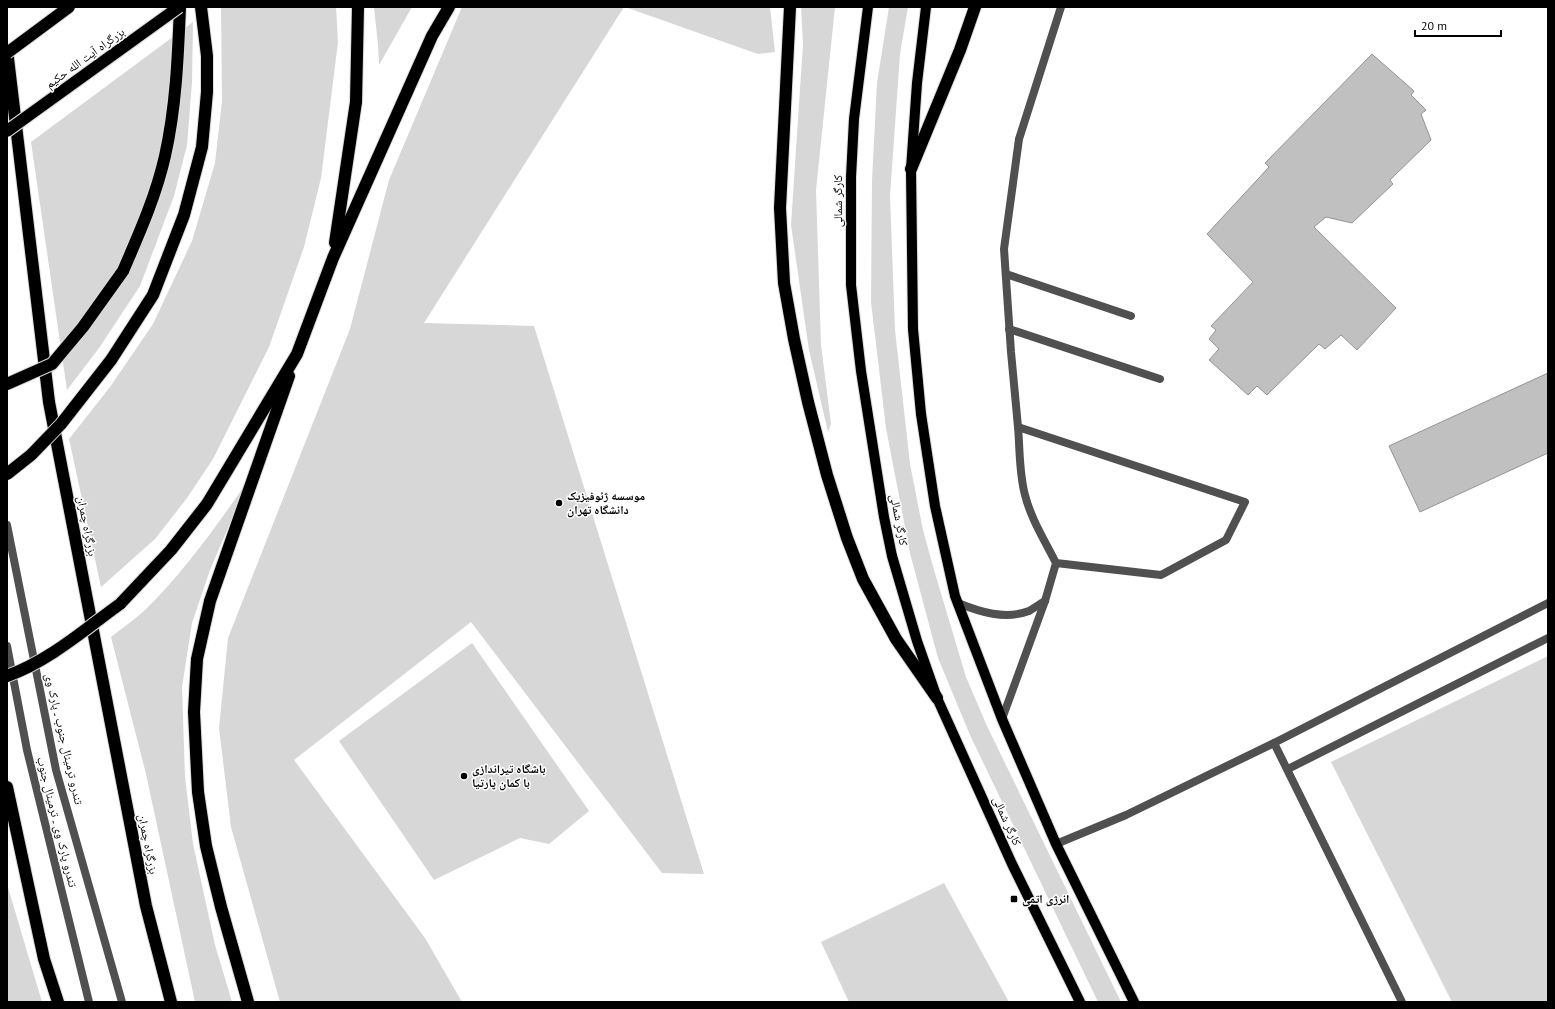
<svg xmlns="http://www.w3.org/2000/svg" width="1555" height="1009" viewBox="0 0 1555 1009" font-family="'PT Sans','Noto Naskh Arabic',sans-serif">
  <style>
    .green { fill: #d7d7d7 }
    .building { fill: #c0c0c0; stroke: #949494 }
    .lines { fill: none; stroke-linecap: round; stroke-linejoin: round }
    .primary-casing { stroke: #dbdbdb; stroke-width: 12 }
    .highway-casing { stroke: #dbdbdb; stroke-width: 14 }
    .lane { stroke: #505050; stroke-width: 8 }
    .primary { stroke: #000; stroke-width: 10 }
    .highway { stroke: #000; stroke-width: 12 }
    .highway-bridge-casing { stroke: #dbdbdb; stroke-width: 14; stroke-linecap: butt }
    .highway-bridge { stroke: #000; stroke-width: 12 }
    .poi-dot { fill: #000; stroke: #fff; stroke-width: 1.5 }
    .labels { text-anchor: middle; stroke-width: 3; stroke-linejoin: round; paint-order: stroke }
    .street-label { font-size: 12px; fill: #000; stroke: #fff }
    .poi-label { font-size: 12px; font-weight: bold; fill: #000; stroke: #fff; text-anchor: start }
  </style>
  <rect width="100%" height="100%" fill="#fff"/>
  <g class="green">
    <polygon points="221,7 336,7 338,42 321,178 304,247 269,347 213,459 187,498 155,539 101,587 69,439 110,387 153,324 192,241 215,163 222,101"/>
    <polygon points="374,7 412,7 379,65 378,45"/>
    <polygon points="462,7 624,7 424,323 534,326 704,874 662,873 471,622 294,760 425,938 462,1002 280,1002 231,827 219,728 228,638 350,329 389,180"/>
    <polygon points="625,7 770,7 775,52 758,54"/>
    <polygon points="801,7 835,7 816,190 821,345 831,424 828,432 809,350 791,225 803,44"/>
    <polygon points="889,7 908,7 900,54 890,196 895,330 910,464 923,530 934,570 966,677 987,726 1121,1002 1098,1002 970,735 938,658 910,553 886,428 871,302 872,180 877,83"/>
    <polygon points="193,22 192,82 187,145 174,196 140,286 99,348 67,390 31,142"/>
    <path d="M248,481L210,570L192,623L182,687L185,777L193,844L215,945L232,1002H195L146,774L111,637C122,628 134,620 145,610C185,571 216,526 248,481Z"/>
    <polygon points="472,643 589,811 549,844 520,838 434,880 339,741"/>
    <polygon points="1548,656 1548,1002 1452,1002 1331,762"/>
    <polygon points="944,883 1009,1002 849,1002 821,942"/>
    <polygon points="7,884 42,1002 7,1002"/>
  </g>
  <g class="building">
    <polygon points="1372,54 1414,91 1411,95 1426,110 1421,114 1431,140 1390,180 1393,184 1352,223 1326,217 1314,227 1396,308 1357,350 1341,335 1325,349 1319,344 1267,395 1257,386 1248,395 1209,360 1219,349 1209,339 1216,330 1211,326 1253,282 1207,234 1269,167 1265,163"/>
    <polygon points="1548,373 1548,453 1420,512 1389,446"/>
  </g>
  <g class="lines">
    <g class="primary-casing">
      <g id="primary">
        <polyline points="868,7 854,119 851,177 851,285 861,371 884,517 892,556 917,641 937,698 1012,864 1080,1002"/>
        <polyline points="926,7 917,83 911,169 913,329 921,414 935,506 955,596 1002,719 1056,844 1134,1002"/>
      </g>
    </g>
    <g class="highway-casing">
      <g id="highway">
        <polyline points="790,7 780,208 784,283 794,339 808,402 827,475 847,538 863,579 896,639 937,698"/>
        <polyline points="7,50 49,402 146,906 171,1002"/>
        <polyline points="911,169 960,50 975,7"/>
        <polyline points="335,243 356,102 358,7"/>
        <path d="M123,271C139,234 156,196 165,156C176,107 178,57 180,7"/>
        <polyline points="111,360 153,295 184,215 202,147 207,92 207,56 201,7"/>
        <polyline points="120,604 171,550 207,504 297,354 333,258 432,36 449,7"/>
        <polyline points="7,787 44,959 58,1002"/>
        <polyline points="248,1002 221,907 206,846 198,792 194,712 197,659 210,601 289,376"/>
      </g>
    </g>
    <g class="lane">
      <polyline points="1006,274 1131,316"/>
      <polyline points="1009,329 1160,379"/>
      <polyline points="1018,427 1011,352 1004,249 1019,139 1061,7"/>
      <polyline points="7,525 56,770 122,1002"/>
      <path d="M958,603C980,612 1005,620 1029,611C1034,608 1040,604 1045,601"/>
      <polyline points="7,646 27,750 89,1002"/>
      <path d="M1002,719L1045,601L1056,563L1161,575L1226,540L1245,502L1018,427C1020,450 1019,473 1025,495C1031,519 1045,541 1056,563"/>
      <polyline points="1274,743 1402,1002"/>
      <polyline points="1288,769 1548,638"/>
      <polyline points="1056,844 1126,815 1274,743 1548,603"/>
    </g>
    <use href="#primary" class="primary"/>
    <use href="#highway" class="highway"/>
    <g class="highway-bridge-casing">
      <g id="highway-bridge">
        <polyline points="7,53 69,7"/>
        <polyline points="7,131 179,7"/>
        <polyline points="7,384 52,364 83,327 123,271"/>
        <polyline points="7,474 31,455 61,424 111,360"/>
        <path d="M7,676C49,661 84,630 120,604"/>
      </g>
    </g>
    <use href="#highway-bridge" class="highway-bridge"/>
  </g>
  <g class="poi-dot">
    <circle cx="559" cy="503" r="4"/>
    <circle cx="464" cy="776" r="4"/>
    <rect x="1010" y="895" width="8" height="8" rx="2"/>
  </g>
  <g class="labels">
    <g class="street-label">
      <text transform="translate(85 58) rotate(-36)" y="4">بزرگراه آیت الله حکیم</text>
      <text transform="translate(838 201) rotate(-90)" y="4">کارگر شمالی</text>
      <text transform="translate(899 520) rotate(79)" y="4">کارگر شمالی</text>
      <text transform="translate(87 526) rotate(79)" y="4">بزرگراه چمران</text>
      <text transform="translate(64 739) rotate(77)" y="4">تندرو ترمینال جنوب ـ پارک وی</text>
      <text transform="translate(1007 821) rotate(66)" y="4">کارگر شمالی</text>
      <text transform="translate(57 822) rotate(76)" y="4">تندرو پارک وی ـ ترمینال جنوب</text>
      <text transform="translate(148 844) rotate(79)" y="4">بزرگراه چمران</text>
    </g>
    <g class="poi-label">
      <text x="567" y="500">موسسه ژئوفیزیک<tspan x="567" dy="14">دانشگاه تهران</tspan></text>
      <text x="472" y="773">باشگاه تیراندازی<tspan x="472" dy="14">با کمان پارتیا</tspan></text>
      <text x="1022" y="903">انرژی اتمی</text>
    </g>
  </g>
  <rect width="1555" height="1009" fill="none" stroke="#000000" stroke-width="16"/>
  <path d="M1415 30v6h86v-6" fill="none" stroke="#000000" stroke-width="2"/>
  <text x="1421" y="30" font-size="12" fill="#000000" stroke="#ffffff" stroke-width="3" paint-order="stroke">20 m</text>
</svg>
